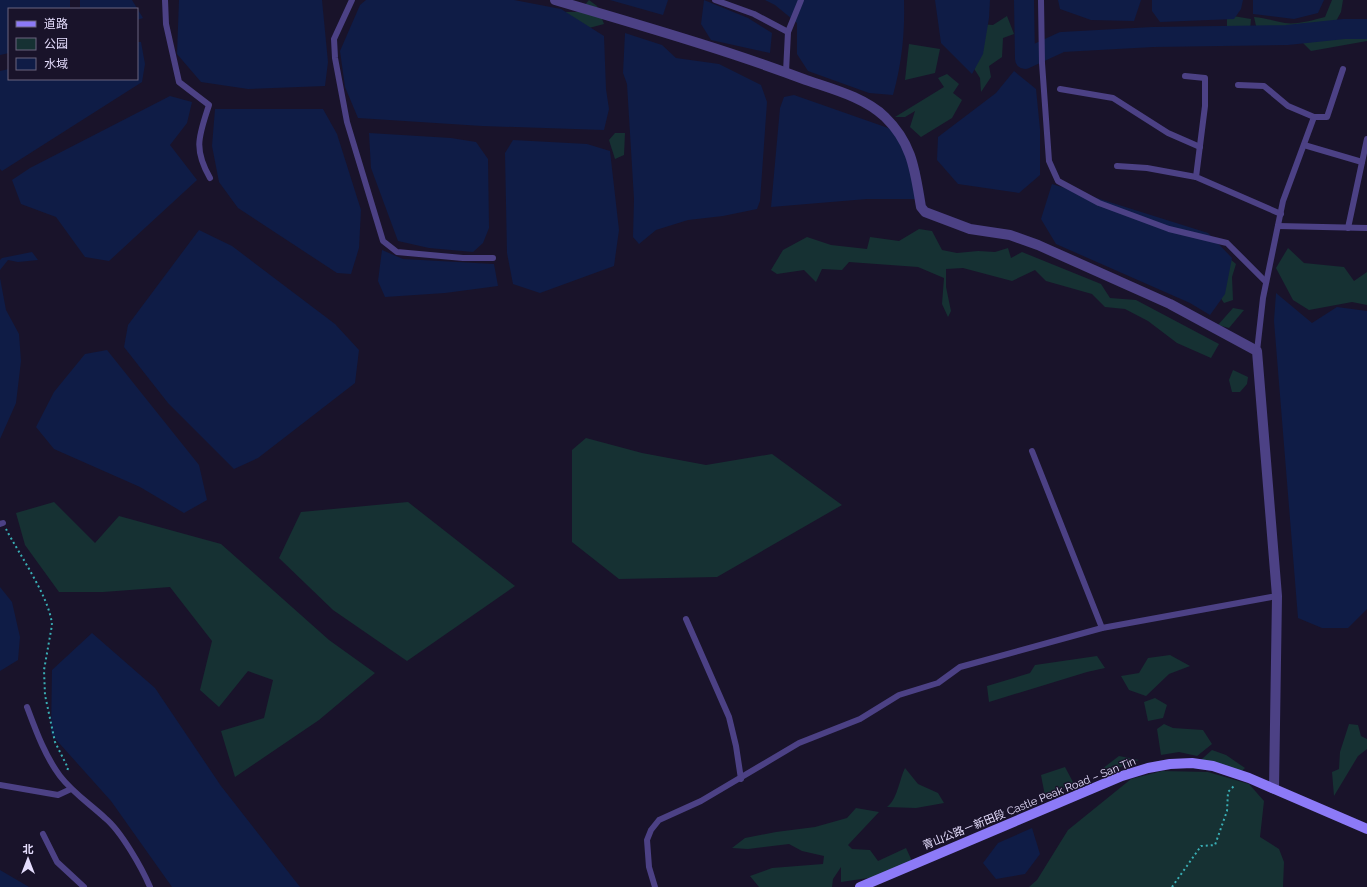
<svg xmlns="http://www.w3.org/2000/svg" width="1367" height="887" viewBox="0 0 1367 887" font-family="Raleway,'Noto Sans SC',sans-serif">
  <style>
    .green { fill: #163133 }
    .water { fill: #0f1c46 }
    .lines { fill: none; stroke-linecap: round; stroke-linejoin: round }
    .river { stroke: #0f1c46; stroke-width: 20 }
    .path { stroke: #39aeb5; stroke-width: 2; stroke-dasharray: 2 3; stroke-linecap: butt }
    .service { stroke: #4c4185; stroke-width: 6 }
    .minor { stroke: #4c4185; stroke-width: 10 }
    .secondary { stroke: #8c7af7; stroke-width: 10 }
    .labels { text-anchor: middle; stroke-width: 3; stroke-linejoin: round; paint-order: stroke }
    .street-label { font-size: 11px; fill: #e5ddfd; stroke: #19132a }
  </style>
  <rect width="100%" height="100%" fill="#19132a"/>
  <g class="green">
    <polygon points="589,0 597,6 604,24 589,28 560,12 579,12"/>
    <path d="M1332,0H1343L1341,12L1335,23L1328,22L1325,28L1305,26L1275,40L1259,39L1254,17C1265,18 1275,21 1285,23C1297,25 1313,20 1325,17Z"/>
    <polygon points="1227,15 1251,19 1249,40 1241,42 1208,40 1203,29 1227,26"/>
    <polygon points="1007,16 1014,34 1003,38 1002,57 989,66 991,77 981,92 980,78 963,51 979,24 993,25"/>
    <polygon points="1367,34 1367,41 1311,51 1303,43 1318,37"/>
    <polygon points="909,44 940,49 935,73 905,80"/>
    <polygon points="947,74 959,84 953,93 962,100 952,118 921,137 910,127 915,111 905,117 895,117 944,87 938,78"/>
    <polygon points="615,133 625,133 624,155 615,159 609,140"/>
    <polygon points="919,229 932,231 942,250 957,253 978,251 995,252 1008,248 1011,258 1022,252 1101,284 1110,298 1136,300 1219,344 1211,358 1177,343 1148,321 1125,309 1105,307 1092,294 1046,281 1035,270 1012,281 963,268 946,269 946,287 951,311 948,317 942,304 944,278 918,267 849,262 842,270 822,269 816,282 804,270 777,274 771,270 783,250 807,237 831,245 867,249 870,237 899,241"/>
    <polygon points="1288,248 1304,263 1344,267 1354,281 1367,272 1367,305 1352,302 1309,310 1293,300 1276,268"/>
    <polygon points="1218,249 1236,264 1232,277 1233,300 1224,303 1213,286"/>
    <polygon points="1233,308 1244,310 1229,328 1218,325"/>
    <polygon points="1233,370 1248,377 1247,384 1240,392 1232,392 1229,380"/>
    <polygon points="586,438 642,453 706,465 772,454 842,505 717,577 619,579 572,542 572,450"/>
    <polygon points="54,502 95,543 119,516 221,544 329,640 375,673 319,720 235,777 221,731 264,718 273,680 248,671 219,707 200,690 212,641 170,587 103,592 59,592 25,545 16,513"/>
    <polygon points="408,502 515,586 407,661 333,610 279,558 301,512"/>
    <polygon points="1170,655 1190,666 1169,674 1146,696 1129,690 1121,676 1139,673 1148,658"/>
    <polygon points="1097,656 1105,668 1087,672 989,702 987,686 1030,673 1035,665"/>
    <polygon points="1155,698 1167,705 1163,718 1148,721 1144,702"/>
    <polygon points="1164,724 1173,728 1203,730 1212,744 1197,756 1179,752 1161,755 1157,729"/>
    <polygon points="1349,724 1358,725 1361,736 1367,739 1367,749 1358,756 1334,796 1332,772 1339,769 1340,752"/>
    <polygon points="1212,750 1226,755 1245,768 1236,776 1193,767"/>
    <polygon points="1119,756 1139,760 1101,774 1102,769"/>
    <polygon points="1065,767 1074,784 1045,796 1041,775"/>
    <path d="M905,768L918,784L938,793L944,803L916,808L887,807C897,800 899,781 905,768Z"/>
    <polygon points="1162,771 1208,772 1249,784 1264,801 1260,837 1279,849 1284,862 1283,887 1029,887 1037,880 1068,830 1131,779"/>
    <polygon points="856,808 879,812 848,845 852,849 870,850 878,861 906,848 912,861 875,877 841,882 841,867 833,879 832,887 759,887 750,876 772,868 823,864 824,856 802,851 789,844 748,849 732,848 745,838 776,832 815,827 847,818"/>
  </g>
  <g class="water">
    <polygon points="0,0 70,0 70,9 9,9 9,53 0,55"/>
    <polygon points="80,0 132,0 143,18 137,20 137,9 80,9"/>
    <polygon points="179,0 322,0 328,62 325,86 248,89 201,82 177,54"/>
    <polygon points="366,0 514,0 561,9 604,36 606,89 609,109 604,130 482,126 358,118 345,87 340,51 360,5"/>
    <polygon points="610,0 668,0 663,15"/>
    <polygon points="704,0 748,18 772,33 770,53 711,40 701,24"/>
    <path d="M765,0H904C905,32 902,63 893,95L869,93L808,71L797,54V23L775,5Z"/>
    <polygon points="935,0 990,0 989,18 983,54 972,74 941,43"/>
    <polygon points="1058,0 1141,0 1134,21 1091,20 1060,9"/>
    <polygon points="1152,0 1243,0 1241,9 1234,19 1160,22 1152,11"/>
    <polygon points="1253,0 1324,0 1318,13 1294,19 1253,14"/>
    <polygon points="625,33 662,45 676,58 719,64 761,85 767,102 760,201 757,209 723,216 688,220 656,230 639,244 633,237 634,199 627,84 623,73"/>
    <polygon points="137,42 141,42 145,64 142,82 2,171 0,169 0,71 9,69 9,79 137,79"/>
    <polygon points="1014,71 1036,89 1040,129 1040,175 1019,193 958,184 937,160 938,137 996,93"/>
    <polygon points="794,95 891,129 920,171 917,199 867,199 771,207 780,108 784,97"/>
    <polygon points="170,96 192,102 187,123 170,145 197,180 109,261 85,257 56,217 21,204 12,180 30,168"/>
    <polygon points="215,109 323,109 337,134 361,210 359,248 351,274 337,273 238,208 219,182 212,146"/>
    <polygon points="369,133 451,138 476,142 488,159 489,228 483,243 473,252 429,248 398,241 371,168"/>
    <polygon points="513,140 587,144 610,151 619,230 614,266 540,293 513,284 507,253 505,153"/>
    <polygon points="1052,184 1208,233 1232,258 1225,294 1210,315 1190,303 1056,244 1041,219"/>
    <polygon points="199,230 232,246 335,324 359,350 355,383 258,458 234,469 168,403 124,347 128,325"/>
    <polygon points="382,250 403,259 494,264 498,286 445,293 385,297 378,281"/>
    <polygon points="32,252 38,260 18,262 8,260 0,270 0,260 2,258"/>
    <polygon points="0,278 6,310 19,334 21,361 16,403 0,439"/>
    <polygon points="1276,293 1312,323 1337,307 1367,311 1367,609 1348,628 1322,628 1298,618 1274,321"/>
    <polygon points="107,350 199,465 207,500 184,513 140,487 54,449 36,427 54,392 85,354"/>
    <polygon points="0,587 12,602 20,637 18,660 0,671"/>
    <polygon points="92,633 155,688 221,786 300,887 172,887 111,801 51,734 52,670"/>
    <polygon points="1032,828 1040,854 1025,874 996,879 983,863 998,843"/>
    <polygon points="0,870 29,887 0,887"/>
  </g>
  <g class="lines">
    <polyline class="river" points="1024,0 1025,59 1062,42 1153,37 1287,35 1344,29 1367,29"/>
    <g class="path">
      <path d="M6,529C19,554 50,598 52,625L44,670L45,695L55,742L68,768L67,772"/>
      <polyline points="1172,887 1201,846 1215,845 1227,811 1228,792 1235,785"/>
    </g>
    <g class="service">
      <path d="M165,0L166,24L179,82L209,105C199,136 193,148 210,178"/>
      <polyline points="352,0 334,39 335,58 347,122 383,241 397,252 463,258 493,258"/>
      <polyline points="715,0 754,14 788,32"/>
      <polyline points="1041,0 1042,63 1049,161 1058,181 1099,203 1169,229 1227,243 1266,282"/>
      <polyline points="786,72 788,32 801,0"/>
      <polyline points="1185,76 1205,78 1205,106 1196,177 1281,214"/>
      <polyline points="1238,85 1264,86 1288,106 1314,117 1283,201 1263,298 1257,351"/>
      <polyline points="1060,89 1113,98 1168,133 1200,147"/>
      <polyline points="1314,117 1327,117 1343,69"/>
      <polyline points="1304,145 1362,162"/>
      <polyline points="1117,166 1147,168 1196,177"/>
      <polyline points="1278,226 1367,228"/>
      <polyline points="1348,228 1367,139"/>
      <polyline points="1032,451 1102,628"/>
      <polyline points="0,524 3,523"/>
      <polyline points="686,619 729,717 736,746 741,779"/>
      <path d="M27,707C36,731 45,756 60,776C73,793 90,804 105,818C121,831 142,868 150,887"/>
      <polyline points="0,785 58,795 71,789"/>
      <polyline points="43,834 57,862 84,887"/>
      <polyline points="655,887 649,867 647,840 651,830 659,820 701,801 799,743 860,719 899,695 938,683 960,667 1102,628 1277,596"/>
    </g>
    <path class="minor" d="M555,0C639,25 724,49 806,80C832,89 864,97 885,117C913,144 915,172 921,207L925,212L970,229L1010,235L1038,245L1170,304L1257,351L1277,596L1274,789"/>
    <polyline class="secondary" points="860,887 1122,776 1148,768 1170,764 1192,763 1213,766 1249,778 1367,829"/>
  </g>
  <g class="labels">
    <g class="street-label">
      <text transform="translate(1029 803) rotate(-22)" y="4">青山公路－新田段 Castle Peak Road – San Tin</text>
    </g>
  </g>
  <rect x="8" y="8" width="130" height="72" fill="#19132a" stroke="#6b647e"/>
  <rect x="16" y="21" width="20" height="6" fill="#8c7af7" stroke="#6b647e"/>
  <text x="44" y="28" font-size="12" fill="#e5ddfd">道路</text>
  <rect x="16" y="38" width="20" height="12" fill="#163133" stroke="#6b647e"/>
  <text x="44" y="48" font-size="12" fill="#e5ddfd">公园</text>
  <rect x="16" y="58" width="20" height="12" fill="#0f1c46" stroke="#6b647e"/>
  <text x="44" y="68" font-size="12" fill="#e5ddfd">水域</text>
  <g transform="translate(28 859)" stroke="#19132a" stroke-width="3" paint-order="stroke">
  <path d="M0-3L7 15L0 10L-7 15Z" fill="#e5ddfd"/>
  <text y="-6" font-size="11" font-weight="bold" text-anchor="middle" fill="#e5ddfd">北</text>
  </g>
</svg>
